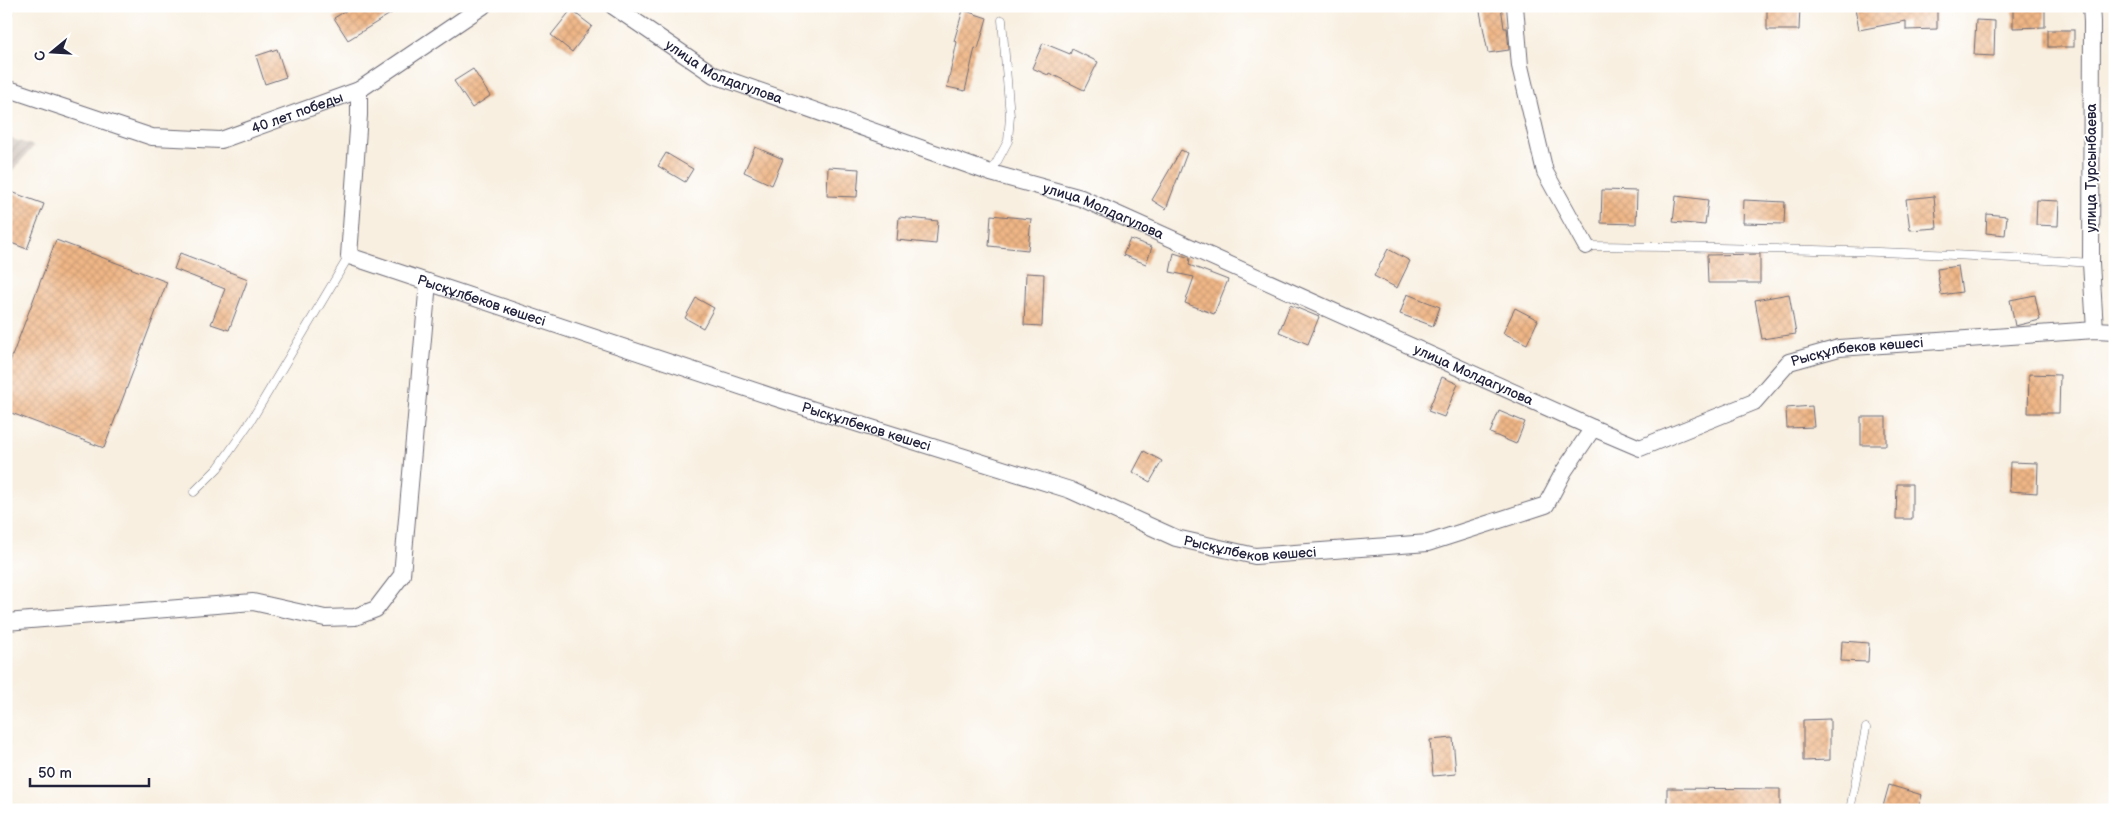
<svg xmlns="http://www.w3.org/2000/svg" width="2121" height="816" viewBox="0 0 2121 816" font-family="'Balsamiq Sans',sans-serif">
  <style>
    .industrial { fill: url(#industrial-furrows) }
    .building { fill: url(#building-cross-hatch) }
    .lines { fill: none; stroke-linecap: round; stroke-linejoin: round }
    .lane-casing { stroke: #6d6a75; stroke-width: 9 }
    .street-casing { stroke: #6d6a75; stroke-width: 18 }
    .path { stroke: #6d6a75; stroke-width: 3; stroke-dasharray: 4 4; stroke-linecap: butt }
    .lane { stroke: #fff; stroke-width: 8 }
    .street { stroke: #fff; stroke-width: 16 }
    .labels { text-anchor: middle; stroke-width: 4; stroke-linejoin: round; paint-order: stroke }
    .street-label { font-size: 14px; fill: #22223b; stroke: #fff }
  </style>
  <defs>
    <pattern id="industrial-furrows" width="10" height="10" patternUnits="userSpaceOnUse" patternTransform="scale(1.25)"><rect width="10" height="10" fill="#cec2b9"/><path d="M-1 1l2-2M0 10L10 0M9 11l2-2" fill="none" stroke="#b1a6a0"/></pattern>
    <pattern id="building-cross-hatch" width="8" height="8" patternUnits="userSpaceOnUse" patternTransform="scale(1.25)"><rect width="8" height="8" fill="#efb686"/><path d="M0 0l8 8M0 8l8-8" fill="none" stroke="#cd9c75"/></pattern>
  </defs>
  <rect width="100%" height="100%" fill="#fff"/>
  <filter id="ink" filterUnits="userSpaceOnUse"><feTurbulence type="fractalNoise" baseFrequency=".02" numOctaves="2"/><feDisplacementMap in="SourceGraphic" scale="10" xChannelSelector="R" yChannelSelector="G"/><feConvolveMatrix kernelMatrix="1 2 1 2 8 2 1 2 1" color-interpolation-filters="sRGB"/></filter>
  <filter id="wash" filterUnits="userSpaceOnUse"><feTurbulence type="fractalNoise" baseFrequency=".0096" numOctaves="4" result="noise"/><feDisplacementMap in="SourceGraphic" scale="20" xChannelSelector="R" yChannelSelector="G"/><feGaussianBlur stdDeviation="1.12" result="paint"/><feColorMatrix in="noise" values="0 0 0 0 0 0 0 0 0 0 0 0 0 0 0 0 0 1.4 0 .05"/><feComposite in="paint" operator="in"/></filter>
  <g filter="url(#wash)">
    <rect width="100%" height="100%" fill="#f8efe0"/>
    <polygon class="industrial" points="6,137 34,146 6,178"/>
    <g id="blocks">
      <g class="building">
        <polygon points="354,6 403,6 348,40 334,18"/>
        <polygon points="1479,6 1501,6 1504,28 1507,28 1509,50 1488,53"/>
        <polygon points="1767,6 1800,6 1799,30 1767,30"/>
        <polygon points="1864,6 1937,6 1937,29 1906,30 1906,21 1859,30 1855,8"/>
        <polygon points="2013,6 2045,6 2045,27 2013,28"/>
        <polygon points="571,10 592,26 572,52 551,35"/>
        <polygon points="963,10 987,18 978,49 975,48 965,91 947,87 957,42 954,41"/>
        <polygon points="1976,20 1995,21 1994,56 1974,55"/>
        <rect x="2048" y="30" width="26" height="17"/>
        <polygon points="1043,43 1070,54 1072,49 1098,62 1084,90 1049,73 1048,75 1032,68"/>
        <polygon points="277,49 286,77 265,84 256,56"/>
        <polygon points="473,69 490,96 472,108 454,81"/>
        <polygon points="755,147 783,159 772,185 744,172"/>
        <polygon points="1181,150 1187,153 1166,209 1152,200"/>
        <polygon points="666,153 693,169 685,182 658,166"/>
        <polygon points="828,167 859,169 857,197 827,196"/>
        <polygon points="6,190 44,204 27,249 6,241"/>
        <polygon points="1602,190 1637,191 1636,224 1601,223"/>
        <polygon points="1676,196 1708,200 1705,225 1673,222"/>
        <polygon points="1934,196 1937,228 1910,230 1906,199"/>
        <polygon points="1744,200 1785,202 1784,224 1743,223"/>
        <polygon points="2037,200 2059,201 2058,226 2036,225"/>
        <polygon points="1987,214 2007,216 2005,235 1986,233"/>
        <polygon points="991,215 1031,219 1028,250 989,246"/>
        <polygon points="899,217 938,221 936,244 897,240"/>
        <polygon points="1130,239 1152,247 1146,264 1123,255"/>
        <polygon points="56,240 167,282 104,448 6,411 6,372"/>
        <polygon points="1388,249 1410,261 1397,288 1374,276"/>
        <polygon points="180,253 248,279 229,330 211,324 225,289 174,269"/>
        <polygon points="1174,253 1190,258 1189,265 1228,280 1214,314 1185,303 1194,277 1170,272"/>
        <polygon points="1760,254 1760,283 1708,283 1707,255"/>
        <polygon points="1958,266 1962,292 1941,295 1937,269"/>
        <polygon points="1026,273 1044,274 1042,326 1024,325"/>
        <polygon points="1407,294 1440,307 1433,326 1400,314"/>
        <polygon points="1789,294 1796,334 1762,339 1755,300"/>
        <polygon points="2035,295 2040,320 2015,326 2010,300"/>
        <polygon points="696,298 714,308 703,328 685,318"/>
        <polygon points="1290,305 1319,317 1308,344 1279,332"/>
        <polygon points="1515,308 1538,320 1527,344 1503,333"/>
        <polygon points="2029,374 2060,375 2059,413 2028,413"/>
        <polygon points="1442,377 1458,384 1444,417 1428,411"/>
        <polygon points="1812,406 1814,427 1787,428 1786,408"/>
        <polygon points="1499,411 1525,422 1516,444 1490,433"/>
        <rect x="1861" y="417" width="25" height="28"/>
        <polygon points="1144,451 1162,461 1150,482 1133,472"/>
        <polygon points="2010,462 2038,463 2037,493 2009,491"/>
        <polygon points="1897,484 1912,484 1912,519 1896,519"/>
        <polygon points="1842,641 1869,643 1868,662 1841,661"/>
        <polygon points="1830,719 1830,760 1803,761 1803,720"/>
        <polygon points="1453,738 1456,774 1433,776 1430,740"/>
        <polygon points="1889,785 1922,795 1918,810 1882,810"/>
        <polygon points="1667,788 1780,789 1780,810 1667,810"/>
      </g>
    </g>
  </g>
  <g filter="url(#ink)">
    <use href="#blocks" fill-opacity="0" stroke="#6d6a75" stroke-width="1"/>
    <g class="lines">
      <g class="lane-casing">
        <g id="lane">
          <polyline points="991,173 1008,141 1010,116 1002,20"/>
          <path d="M1586,246C1754,248 1923,251 2091,263"/>
          <polyline points="194,492 218,468 252,419 349,256"/>
          <polyline points="1850,810 1866,728"/>
        </g>
      </g>
      <g class="street-casing">
        <g id="street">
          <path id="s1" d="M613,6L714,75L991,173L1081,198L1593,428"/>
          <polyline points="1515,6 1520,66 1545,172 1586,246"/>
          <polyline points="2091,6 2092,22 2091,263 2095,330"/>
          <path id="s2" d="M6,88L152,137L221,140L359,90L483,6"/>
          <path id="s3" d="M359,90V115L349,256L779,399L1070,490L1176,538L1255,556L1428,543L1546,505L1564,471L1593,428L1640,448L1754,402L1789,362L1839,348L2095,330L2115,331"/>
          <polyline points="6,622 253,602 325,618 355,617 376,609 402,575 428,282"/>
        </g>
      </g>
      <polyline class="path" points="6,23 15,6"/>
      <use href="#lane" class="lane"/>
      <use href="#street" class="street"/>
    </g>
  </g>
  <g class="labels">
    <g class="street-label">
      <text dy="5" stroke="none"><textPath href="#s1" startOffset="130">улица Молдагулова</textPath></text>
      <text dy="5" stroke="none"><textPath href="#s2" startOffset="304">40 лет победы</textPath></text>
      <text transform="translate(2091 168) rotate(-90)" y="5">улица Турсынбаева</text>
      <text dy="5" stroke="none"><textPath href="#s1" startOffset="535">улица Молдагулова</textPath></text>
      <text dy="5" stroke="none"><textPath href="#s3" startOffset="306">Рысқұлбеков көшесі</textPath></text>
      <text dy="5" stroke="none"><textPath href="#s3" startOffset="1806">Рысқұлбеков көшесі</textPath></text>
      <text dy="5" stroke="none"><textPath href="#s1" startOffset="940">улица Молдагулова</textPath></text>
      <text dy="5" stroke="none"><textPath href="#s3" startOffset="711">Рысқұлбеков көшесі</textPath></text>
      <text dy="5" stroke="none"><textPath href="#s3" startOffset="1116">Рысқұлбеков көшесі</textPath></text>
    </g>
  </g>
  <rect width="2121" height="816" fill="none" stroke="#fff" stroke-width="25"/>
  <g transform="translate(52 52) rotate(252)" stroke="#ffffff" stroke-width="4" paint-order="stroke">
  <path d="M0-4L9 19L0 12L-9 19Z" fill="#22223b"/>
  <text y="-8" font-size="14" font-weight="bold" text-anchor="middle" fill="#22223b">С</text>
  </g>
  <path d="M30 778v8h119v-8" fill="none" stroke="#22223b" stroke-width="2.5"/>
  <text x="38" y="778" font-size="15" fill="#22223b" stroke="#ffffff" stroke-width="4" paint-order="stroke">50 m</text>
</svg>
